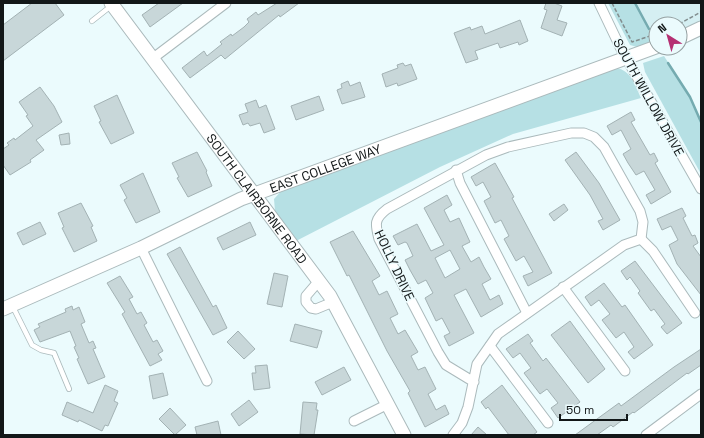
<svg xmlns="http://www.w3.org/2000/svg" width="704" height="438" viewBox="0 0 704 438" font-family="'Space Grotesk',sans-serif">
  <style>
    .built { fill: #d5eff2 }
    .green { fill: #b6e0e4 }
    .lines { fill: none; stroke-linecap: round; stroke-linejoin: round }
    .stream { stroke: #75abb0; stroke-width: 2.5 }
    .building { fill: #c8d7d9; stroke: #a3b2b4; fill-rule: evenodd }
    .lane-casing { stroke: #abbabc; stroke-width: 6 }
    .street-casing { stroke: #abbabc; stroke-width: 11 }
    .secondary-casing { stroke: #abbabc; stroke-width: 15 }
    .path { stroke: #828d8e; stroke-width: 1.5; stroke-dasharray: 4 2; stroke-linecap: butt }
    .lane { stroke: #fff; stroke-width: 4.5 }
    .street { stroke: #fff; stroke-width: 9 }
    .secondary { stroke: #fff; stroke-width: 13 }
    .labels { text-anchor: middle; stroke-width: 3; stroke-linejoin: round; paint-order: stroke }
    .street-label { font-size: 13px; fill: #121718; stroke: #ebfbfd }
  </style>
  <rect width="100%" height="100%" fill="#ebfbfd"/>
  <polygon class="built" points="635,3 701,3 701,21 680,31 680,24 656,24 655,40"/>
  <g class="green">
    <polygon points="608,3 635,3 655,40 637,47 630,45"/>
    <polygon points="664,56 690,97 701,122 701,174 645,72 643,63"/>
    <path d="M616,68C631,70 635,85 641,98L513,134L440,167L296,241L275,211L274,199L283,189Z"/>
  </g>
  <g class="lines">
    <g class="stream">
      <polyline points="635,3 649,29"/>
      <polyline points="668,63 690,97 701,122"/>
    </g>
  </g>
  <g class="building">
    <polygon points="32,3 55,3 64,15 3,61 3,25"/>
    <polygon points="159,3 183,3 150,27 142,15"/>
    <polygon points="277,3 299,3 280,17 279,15 225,59 221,55 190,78 182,68 204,51 207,56 222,44 220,42 231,34 232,36 244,27 249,22 247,19 256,12 258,15"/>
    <polygon points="546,3 554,3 562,6 557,20 567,23 562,36 541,28 547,10 544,9"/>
    <polygon points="520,20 528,41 519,45 518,42 500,48 498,43 475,51 478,59 466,63 454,33 470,27 471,30 482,26 485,34"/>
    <polygon points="403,63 405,66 411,64 417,79 398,86 397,83 386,87 382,74 398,68 397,65"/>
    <polygon points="348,81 350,86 360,82 365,97 342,104 337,90 342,88 341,84"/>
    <polygon points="40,87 54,106 62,122 36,140 44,150 30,160 31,162 10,175 3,165 3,149 9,145 7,143 14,138 15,140 33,126 26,116 28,115 19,102"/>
    <polygon points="117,95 134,133 111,144 99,122 101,121 94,106"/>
    <polygon points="319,96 324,110 296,120 291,106"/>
    <polygon points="256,100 259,108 266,105 275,129 264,133 260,123 250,126 248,123 243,125 239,115 248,112 245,104"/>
    <polygon points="631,112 635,120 631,122 650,155 654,153 658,161 655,163 671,192 651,204 646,195 655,190 644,171 636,175 628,163 623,154 631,149 621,130 612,135 607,126"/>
    <polygon points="69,133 70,144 61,145 59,135"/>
    <polygon points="197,152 207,171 206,172 212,186 188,197 177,178 179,177 172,163"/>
    <polygon points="576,152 599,183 620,220 603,230 598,221 603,219 590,195 565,160"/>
    <polygon points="495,163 514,197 512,198 552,273 528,286 523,276 533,272 524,256 516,261 504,239 509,236 501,220 495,223 484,201 491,197 483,182 476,186 471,177"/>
    <polygon points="143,173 160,212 136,223 124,200 127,198 120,185"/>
    <path d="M447,195L452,205L444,210L450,222L459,218L470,242L462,246L471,262L479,257L484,267L491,279L482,284L490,300L499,295L503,304L481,317L466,289L454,295L474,333L449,346L444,336L450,333L442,318L436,321L425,298L433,293L426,280L418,284L410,270L405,260L413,256L407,243L405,242L398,245L393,236L417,224L431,251L444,245L424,208ZM450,250L460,269L445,278L435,258Z"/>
    <polygon points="81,203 93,226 91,227 97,241 74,252 62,228 64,227 58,213"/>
    <polygon points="564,204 568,210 554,221 549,214"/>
    <polygon points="682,208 686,216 683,218 692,236 695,235 698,243 693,246 701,257 701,295 677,264 669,245 678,240 671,226 662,230 657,219"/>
    <polygon points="40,222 46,234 23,245 17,233"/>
    <polygon points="250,222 256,235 223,250 217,238"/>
    <polygon points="353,231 380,276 372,281 379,295 387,291 398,314 390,318 398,334 405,330 418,352 411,356 418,370 425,367 436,389 428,394 436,410 445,405 449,414 425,427 408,393 410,391 387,351 349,275 347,276 330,242"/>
    <polygon points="180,247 213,307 216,305 227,328 213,335 167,254"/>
    <polygon points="635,261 682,323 667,334 661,327 665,324 654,309 651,311 638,293 640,291 630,277 627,280 621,271"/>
    <polygon points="274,273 288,276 282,307 267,304"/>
    <polygon points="120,276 133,297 129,299 137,314 141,312 147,323 144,325 153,342 157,340 163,351 158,354 162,360 150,366 122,314 125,312 107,283"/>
    <polygon points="604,283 622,307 625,305 653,345 634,359 628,352 634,347 624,332 616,338 602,320 610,314 599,300 591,306 585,297"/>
    <polygon points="72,306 73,310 79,307 85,322 81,324 89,343 93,341 96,348 93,349 105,377 88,384 77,359 79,358 74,347 76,346 70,331 40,342 34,330 40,327 38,324 66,312 65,309"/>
    <polygon points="570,321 605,369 588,383 551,335"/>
    <polygon points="295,324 322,331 317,348 290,341"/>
    <polygon points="238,331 255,349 244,359 227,342"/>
    <polygon points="528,334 533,341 530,343 543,361 546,358 580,402 558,418 551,408 558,403 547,389 540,394 524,373 531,368 520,353 513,358 506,349"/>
    <polygon points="701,349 701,365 688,374 687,373 634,413 633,412 613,427 611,425 597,435 575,435 619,403 621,406 674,367"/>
    <polygon points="267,365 270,388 254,390 252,373 256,373 255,366"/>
    <polygon points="344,367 351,380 322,395 315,382"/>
    <polygon points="163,373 168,395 153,399 149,376"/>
    <polygon points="105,385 118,391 114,401 118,403 108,426 105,425 102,431 79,420 78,422 62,415 67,402 93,413"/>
    <polygon points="502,385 537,432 533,435 509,435 488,407 486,409 481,402"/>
    <polygon points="249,400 258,412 239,426 231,414"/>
    <polygon points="303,402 317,403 316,410 318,410 314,435 300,434"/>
    <polygon points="170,408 186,425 175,435 159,419"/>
    <polygon points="218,421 221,435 197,435 195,427"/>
    <polygon points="478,427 487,435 471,435"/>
  </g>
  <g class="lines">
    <g class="lane-casing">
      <g id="lane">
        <polyline points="92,21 111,6"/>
        <polyline points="13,307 32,345 41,350 54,353 69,389"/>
      </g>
    </g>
    <g class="street-casing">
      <g id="street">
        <polyline points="599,3 621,49 701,189"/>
        <polyline points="152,59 226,3"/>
        <polyline points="456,170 460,183 527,313"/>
        <polyline points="641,239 653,251 695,313"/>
        <polyline points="141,248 207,381"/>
        <polyline points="318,282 306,296 306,302 311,308 316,309 333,302"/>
        <polyline points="563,287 625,371"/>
        <polyline points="490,346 548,423"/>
        <polyline points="354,421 388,404"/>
        <path d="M453,435L462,423L468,407L477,364L498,334L624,245L641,239L643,222L640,211L604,147L594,137L584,133H571L508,147L486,155L387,209C374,219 375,224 379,239L438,352L446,365L474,382"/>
        <polyline points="646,435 701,394"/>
      </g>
    </g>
    <g class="secondary-casing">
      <g id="secondary">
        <path id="s1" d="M111,3L330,296L404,435"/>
        <polyline points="680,38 701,28"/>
        <path id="s2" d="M3,309L141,248L241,199L656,47"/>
      </g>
    </g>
    <g class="path">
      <polyline points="612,3 632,42 656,34"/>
      <polyline points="679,24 701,12"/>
    </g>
    <use href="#lane" class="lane"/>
    <use href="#street" class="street"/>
    <use href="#secondary" class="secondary"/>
  </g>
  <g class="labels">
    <g class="street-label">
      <text transform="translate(649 97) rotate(61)" y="5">SOUTH WILLOW DRIVE</text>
      <text dy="5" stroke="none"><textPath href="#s2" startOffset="352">EAST COLLEGE WAY</textPath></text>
      <text dy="5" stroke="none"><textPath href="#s1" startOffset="244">SOUTH CLAIRBORNE ROAD</textPath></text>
      <text transform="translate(395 265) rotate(65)" y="5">HOLLY DRIVE</text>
    </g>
  </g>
  <rect width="704" height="438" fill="none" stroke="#121718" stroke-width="8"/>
  <g transform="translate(668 36) rotate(323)"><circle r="19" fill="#ebfbfd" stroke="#94a0a1"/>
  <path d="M0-3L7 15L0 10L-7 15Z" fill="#b53073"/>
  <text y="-6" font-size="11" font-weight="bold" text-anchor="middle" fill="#121718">N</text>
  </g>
  <path d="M560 414v6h67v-6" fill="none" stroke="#121718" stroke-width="2"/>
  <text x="566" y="414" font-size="12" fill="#121718" stroke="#ebfbfd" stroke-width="3" paint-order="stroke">50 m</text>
</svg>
